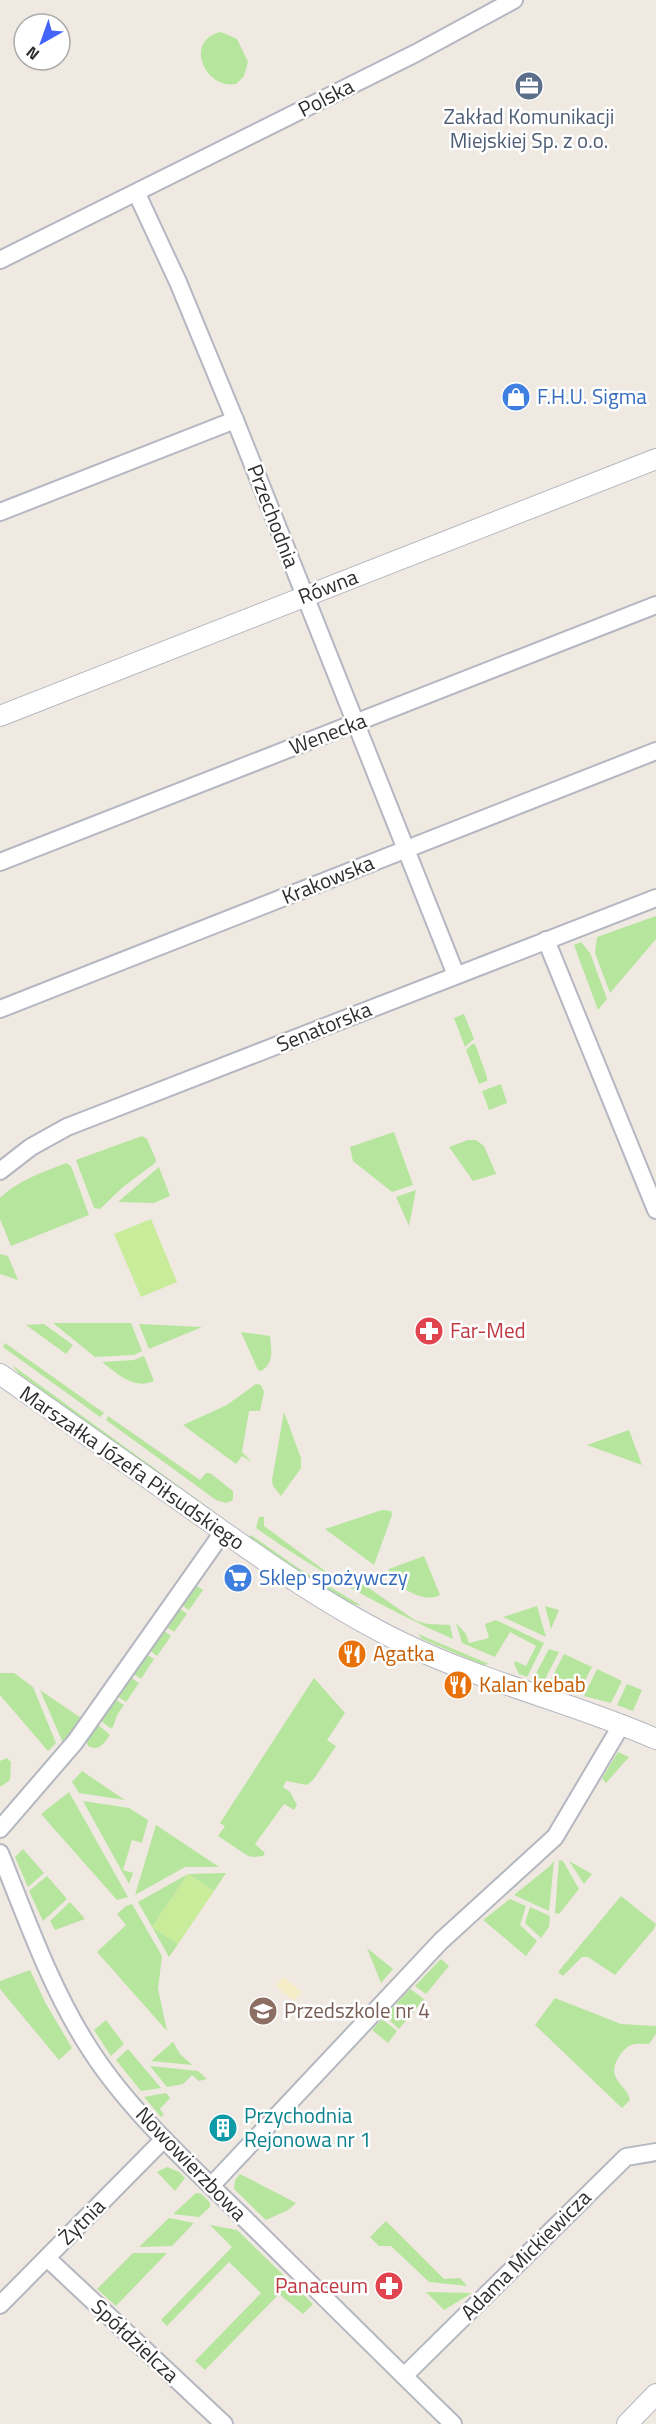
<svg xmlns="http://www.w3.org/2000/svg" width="656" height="2424" viewBox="0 0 656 2424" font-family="'Titillium Web',sans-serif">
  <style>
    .green { fill: #b6e59e }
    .sand { fill: #f3ecc5 }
    .pitch { fill: #c9ec9a }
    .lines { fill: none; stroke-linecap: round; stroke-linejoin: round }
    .minor-casing { stroke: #b4b7c1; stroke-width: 20 }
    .tertiary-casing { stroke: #b4b7c1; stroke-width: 22 }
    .minor { stroke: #fff; stroke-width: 16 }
    .tertiary { stroke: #fff; stroke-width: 20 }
    .labels { text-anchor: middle; stroke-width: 5; stroke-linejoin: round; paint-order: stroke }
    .street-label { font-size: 21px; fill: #2e2e2e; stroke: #fff }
    .service-label { font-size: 21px; fill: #4e5e75; stroke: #fff }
    .shop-label { font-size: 21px; fill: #366cbe; stroke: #fff; text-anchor: start }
    .health-label { font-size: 21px; fill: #be3a42; stroke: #fff; text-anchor: start }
    .food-label { font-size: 21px; fill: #c56008; stroke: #fff; text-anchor: start }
    .education-label { font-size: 21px; fill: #785e54; stroke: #fff; text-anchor: start }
    .culture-label { font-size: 21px; fill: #0d838f; stroke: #fff; text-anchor: start }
  </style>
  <rect width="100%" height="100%" fill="#efe9e1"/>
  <g class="green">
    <path d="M221,32L237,39L248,62L244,76L236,84C205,90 183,40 221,32Z"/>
    <polygon points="656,916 656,939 610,993 595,953 597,937"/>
    <polygon points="581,942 590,953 607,999 598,1010 574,945"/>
    <polygon points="464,1014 474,1039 465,1047 454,1018"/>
    <polygon points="472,1044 475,1044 487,1077 487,1081 479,1084 466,1050"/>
    <polygon points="501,1084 507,1103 489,1110 482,1091"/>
    <polygon points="394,1132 413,1185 392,1192 353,1161 350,1147"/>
    <polygon points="142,1136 147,1139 156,1160 155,1163 123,1187 100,1209 94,1208 76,1160"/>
    <polygon points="468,1140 476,1140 484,1146 496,1174 473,1181 449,1147"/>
    <path d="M66,1163L71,1166L89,1215L11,1246L0,1219V1198C17,1181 43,1172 66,1163Z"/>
    <polygon points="159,1167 170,1196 154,1203 118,1202"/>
    <polygon points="416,1190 409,1226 396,1197"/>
    <polygon points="0,1254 8,1256 18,1280 0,1274"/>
    <polygon points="53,1323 131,1323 142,1351 134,1355 95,1357"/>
    <polygon points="44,1324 73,1345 66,1354 26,1325"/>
    <polygon points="139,1324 202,1327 149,1349"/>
    <path d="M241,1332L270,1336C271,1349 275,1363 261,1371L258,1370Z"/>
    <polygon points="5,1343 104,1413 100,1417 3,1347"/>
    <path d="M144,1356L154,1381C133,1390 118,1374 102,1362L134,1360Z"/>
    <polygon points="12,1365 216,1513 212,1513 19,1374"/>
    <polygon points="256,1384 261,1385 264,1392 260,1411 249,1411 242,1452 252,1462 242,1456 236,1464 183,1425 227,1405"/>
    <polygon points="284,1412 301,1458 301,1468 281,1496 273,1486 272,1480"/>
    <polygon points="108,1416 200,1480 206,1473 210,1473 233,1491 233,1500 226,1503 216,1500 106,1420"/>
    <polygon points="629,1430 642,1465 587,1445"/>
    <polygon points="382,1510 391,1511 392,1515 374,1565 325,1529"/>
    <path d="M259,1517H264V1526L332,1576L346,1572L416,1621L428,1624L450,1625L453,1639C383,1608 318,1572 256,1528Z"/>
    <path d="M251,1535L298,1568L362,1606C331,1601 276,1557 248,1538Z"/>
    <path d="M424,1556L440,1595C422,1604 401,1587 387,1576L389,1569Z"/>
    <polygon points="194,1584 203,1590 189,1610 180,1604"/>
    <polygon points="537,1606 546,1637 503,1617"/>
    <polygon points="545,1606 559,1610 551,1629"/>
    <polygon points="179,1608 187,1614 174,1632 165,1626"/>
    <polygon points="496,1620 544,1643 527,1677 519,1674 514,1664 515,1661 526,1666 536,1646 510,1632 495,1657 462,1643 456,1623 466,1634 469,1643 489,1638 485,1624"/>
    <polygon points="163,1630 171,1636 157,1656 149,1650"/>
    <polygon points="418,1634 489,1664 483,1665 422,1639"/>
    <polygon points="549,1649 559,1652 543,1683 533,1679"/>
    <polygon points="146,1654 154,1659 141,1679 132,1673"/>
    <polygon points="564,1654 592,1667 578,1694 548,1685"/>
    <polygon points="597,1669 622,1681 611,1703 584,1696"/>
    <polygon points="0,1673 14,1673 33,1687 56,1743 48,1751 0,1695"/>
    <polygon points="130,1677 139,1683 126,1702 117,1696"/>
    <polygon points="314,1678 345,1713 327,1740 336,1746 313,1780 307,1785 286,1781 283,1787 290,1792 297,1805 294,1810 284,1804 255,1844 265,1853 263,1856 254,1857 248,1856 218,1836 225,1826 220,1823"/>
    <polygon points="627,1684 642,1690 633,1711 617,1705"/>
    <polygon points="40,1690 81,1718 63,1743"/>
    <polygon points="115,1699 124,1705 117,1715 113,1727 110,1728 100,1720"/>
    <path d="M96,1723L110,1735C104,1743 99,1752 88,1746L86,1739Z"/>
    <polygon points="618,1752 629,1757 606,1783 602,1778"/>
    <polygon points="7,1758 11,1762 10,1780 0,1787 0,1761"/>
    <polygon points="82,1771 125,1800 79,1793 72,1782"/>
    <polygon points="69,1792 128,1897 117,1900 41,1814"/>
    <polygon points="83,1801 129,1808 148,1820 142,1843 132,1840 123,1870 133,1873 129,1884"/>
    <polygon points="156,1825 219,1867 185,1867 135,1895"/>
    <polygon points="23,1849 44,1873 28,1887 15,1857"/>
    <polygon points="559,1860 563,1861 579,1889 559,1914 555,1913"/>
    <polygon points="554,1861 549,1911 514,1895 550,1866"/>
    <polygon points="569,1861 592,1874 584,1884"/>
    <polygon points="226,1873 214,1891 188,1874 152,1927 178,1944 169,1957 138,1902 188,1874"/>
    <polygon points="47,1876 67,1899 43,1921 29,1891"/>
    <polygon points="621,1896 656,1924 654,1929 615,1975 588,1957 582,1957 563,1976 558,1972"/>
    <polygon points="510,1899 526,1906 520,1925 537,1941 526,1956 483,1920"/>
    <polygon points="70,1902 85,1919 55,1930 50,1921"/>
    <polygon points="132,1904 162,1956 158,1989 167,2031 97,1952 126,1925 117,1914 126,1906"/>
    <polygon points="530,1907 550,1916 549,1927 541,1938 525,1923"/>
    <polygon points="367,1948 393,1969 381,1983"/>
    <polygon points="441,1959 449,1966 426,1994 415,1986"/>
    <polygon points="30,1970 46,2004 72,2048 59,2060 0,1989 0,1981"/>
    <polygon points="410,1989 424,1999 399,2029 385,2016"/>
    <path d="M555,1998L621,2024L656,2026V2034L649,2044C642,2044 635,2043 629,2046C621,2051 611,2066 615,2075C618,2085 628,2089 630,2100L622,2108L535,2025Z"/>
    <polygon points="382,2019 397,2031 388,2043 372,2030"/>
    <polygon points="106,2020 124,2044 111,2056 94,2030"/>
    <polygon points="173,2042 180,2054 192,2065 151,2061"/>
    <polygon points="128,2049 161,2088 141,2091 116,2060"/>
    <polygon points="150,2066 198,2071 207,2079 199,2081 192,2075 183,2084 167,2087"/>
    <polygon points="166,2093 170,2098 160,2109 164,2115 161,2117 144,2097"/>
    <polygon points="167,2167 179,2172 185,2178 175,2191 157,2172"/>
    <polygon points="240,2174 296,2203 288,2210 266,2220 234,2189 235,2180"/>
    <polygon points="196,2193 202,2194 210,2203 210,2207 199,2217 173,2214"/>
    <polygon points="169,2218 194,2223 172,2246 139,2247"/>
    <polygon points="386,2221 444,2279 460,2278 467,2286 429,2282 391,2246 379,2246 370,2237"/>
    <polygon points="210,2225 237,2230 313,2304 303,2314 279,2294 205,2370 195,2361 261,2293 229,2262 167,2326 161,2320 232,2247"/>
    <polygon points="133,2253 167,2253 116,2306 97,2289"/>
    <polygon points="426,2292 472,2293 444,2310"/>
  </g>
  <polygon class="sand" points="284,1977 302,1992 294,2001 276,1986"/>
  <g class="pitch">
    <polygon points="151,1219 177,1282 141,1297 114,1234"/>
    <polygon points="188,1874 214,1891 178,1944 152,1927"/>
  </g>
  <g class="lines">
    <g class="minor-casing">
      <g id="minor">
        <polyline points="137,194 178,282 235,420 456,975"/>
        <polyline points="0,260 416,53 514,0"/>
        <polyline points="0,512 235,420"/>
        <polyline points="0,862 656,605"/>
        <polyline points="546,940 656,1210"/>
        <polyline points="0,1009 656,751"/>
        <polyline points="0,1171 31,1147 67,1127 656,898"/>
        <polyline points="0,1829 75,1742 223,1532"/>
        <path d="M0,1853C26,1917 49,1984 86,2043C126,2108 186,2161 240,2214C311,2284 382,2355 453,2424"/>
        <polyline points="211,2186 441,1941 555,1837 622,1724"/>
        <polyline points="47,2258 224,2424"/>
        <polyline points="0,2305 164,2139"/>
        <polyline points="404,2376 626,2157 656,2152"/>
      </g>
    </g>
    <g class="tertiary-casing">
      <g id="tertiary">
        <polyline points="0,716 656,459"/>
        <path d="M0,1374C60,1416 119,1458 179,1500C252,1552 324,1605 405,1644C486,1683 574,1703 656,1739"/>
        <polyline points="627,2424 656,2394"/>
      </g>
    </g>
    <use href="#minor" class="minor"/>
    <use href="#tertiary" class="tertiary"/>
  </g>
  <defs>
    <g id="office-disc" transform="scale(1.5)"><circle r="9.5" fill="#5c6f8a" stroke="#fff"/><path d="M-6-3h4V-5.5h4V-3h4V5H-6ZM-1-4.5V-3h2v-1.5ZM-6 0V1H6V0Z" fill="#fff"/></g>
    <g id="shop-disc" transform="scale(1.5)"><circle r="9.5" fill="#3f7fe0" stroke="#fff"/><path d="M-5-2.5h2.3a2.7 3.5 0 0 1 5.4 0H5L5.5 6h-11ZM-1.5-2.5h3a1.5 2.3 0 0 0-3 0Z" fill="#fff"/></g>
    <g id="pharmacy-disc" transform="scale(1.5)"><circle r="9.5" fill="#e0444e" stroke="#fff"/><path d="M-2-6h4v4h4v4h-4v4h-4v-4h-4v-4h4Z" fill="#fff"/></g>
    <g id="supermarket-disc" transform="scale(1.5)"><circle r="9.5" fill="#3f7fe0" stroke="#fff"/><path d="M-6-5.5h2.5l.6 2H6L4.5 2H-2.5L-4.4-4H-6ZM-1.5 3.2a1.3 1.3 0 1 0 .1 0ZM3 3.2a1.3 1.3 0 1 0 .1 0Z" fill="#fff"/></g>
    <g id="restaurant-disc" transform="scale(1.5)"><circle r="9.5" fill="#e8710a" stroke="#fff"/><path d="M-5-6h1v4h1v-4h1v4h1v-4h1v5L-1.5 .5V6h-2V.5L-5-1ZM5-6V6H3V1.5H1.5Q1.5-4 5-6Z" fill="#fff"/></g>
    <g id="school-disc" transform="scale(1.5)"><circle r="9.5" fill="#8d6e63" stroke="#fff"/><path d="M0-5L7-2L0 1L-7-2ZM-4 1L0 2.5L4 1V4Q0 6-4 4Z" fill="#fff"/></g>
    <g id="building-disc" transform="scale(1.5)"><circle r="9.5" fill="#0f9aa8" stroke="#fff"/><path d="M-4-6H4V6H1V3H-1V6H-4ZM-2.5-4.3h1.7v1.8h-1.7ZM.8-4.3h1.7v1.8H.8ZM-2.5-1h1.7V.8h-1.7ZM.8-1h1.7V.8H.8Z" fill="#fff"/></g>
  </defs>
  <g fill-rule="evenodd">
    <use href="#office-disc" x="529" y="86"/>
    <use href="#shop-disc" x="516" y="397"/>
    <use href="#pharmacy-disc" x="429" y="1331"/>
    <use href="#supermarket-disc" x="238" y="1578"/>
    <use href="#restaurant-disc" x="352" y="1654"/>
    <use href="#restaurant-disc" x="458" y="1685"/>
    <use href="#school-disc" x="263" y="2011"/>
    <use href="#building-disc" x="223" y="2128"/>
    <use href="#pharmacy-disc" x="389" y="2286"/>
  </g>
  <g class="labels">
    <g class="street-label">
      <text transform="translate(326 98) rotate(-27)" y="7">Polska</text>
      <text transform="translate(273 516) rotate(69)" y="7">Przechodnia</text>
      <text transform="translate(328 587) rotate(-21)" y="7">Równa</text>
      <text transform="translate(328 734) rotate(-21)" y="7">Wenecka</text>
      <text transform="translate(328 880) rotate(-22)" y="7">Krakowska</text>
      <text transform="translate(324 1027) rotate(-22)" y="7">Senatorska</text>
      <text transform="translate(132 1468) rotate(35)" y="7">Marszałka Józefa Piłsudskiego</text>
      <text transform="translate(191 2164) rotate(46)" y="7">Nowowierzbowa</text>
      <text transform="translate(82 2222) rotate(-45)" y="7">Żytnia</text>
      <text transform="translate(526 2255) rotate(-45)" y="7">Adama Mickiewicza</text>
      <text transform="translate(135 2341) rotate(43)" y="7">Spółdzielcza</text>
    </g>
    <g class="service-label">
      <text x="529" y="124">Zakład Komunikacji<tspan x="529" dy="24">Miejskiej Sp. z o.o.</tspan></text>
    </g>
    <g class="shop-label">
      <text x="537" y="404">F.H.U. Sigma</text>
      <text x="259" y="1585">Sklep spożywczy</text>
    </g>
    <g class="health-label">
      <text x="450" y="1338">Far-Med</text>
      <text x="368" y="2293" text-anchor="end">Panaceum</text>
    </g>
    <g class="food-label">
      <text x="373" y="1661">Agatka</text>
      <text x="479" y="1692">Kalan kebab</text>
    </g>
    <g class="education-label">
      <text x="284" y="2018">Przedszkole nr 4</text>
    </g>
    <g class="culture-label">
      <text x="244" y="2123">Przychodnia<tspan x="244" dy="24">Rejonowa nr 1</tspan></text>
    </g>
  </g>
  <g transform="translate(42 42) rotate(220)"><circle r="28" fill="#ffffff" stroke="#ababab" stroke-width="1.5"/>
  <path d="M0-4.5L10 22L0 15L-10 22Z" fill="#4264fb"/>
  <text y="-9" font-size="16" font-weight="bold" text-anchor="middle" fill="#2e2e2e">N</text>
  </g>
</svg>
